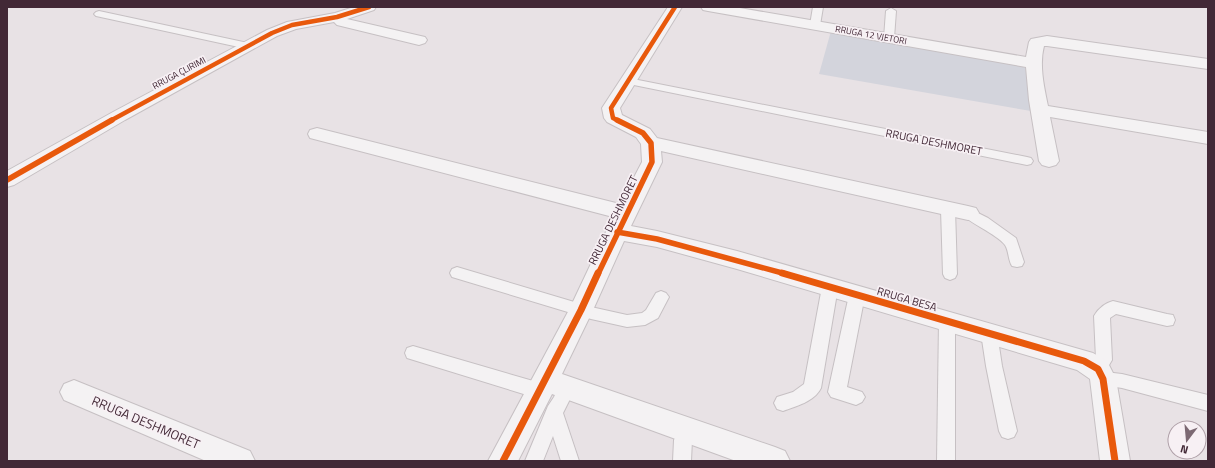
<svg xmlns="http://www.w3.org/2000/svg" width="1215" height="468" viewBox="0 0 1215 468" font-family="'Titillium Web',sans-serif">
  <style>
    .green { fill: #d3d4dc }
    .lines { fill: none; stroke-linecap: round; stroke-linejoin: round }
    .lane-casing { stroke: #c6c0c3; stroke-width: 2 }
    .street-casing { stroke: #c6c0c3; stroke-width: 2 }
    .lane { fill: #f4f2f3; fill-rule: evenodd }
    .street { fill: #f4f2f3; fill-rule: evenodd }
    .cycleway-far2-casing { stroke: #f7f0f4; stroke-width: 6 }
    .cycleway-far1-casing { stroke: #f7f0f4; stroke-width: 8 }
    .cycleway-casing { stroke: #f7f0f4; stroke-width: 10 }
    .cycleway-far2 { stroke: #e8590c; stroke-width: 4.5 }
    .cycleway-far1 { stroke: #e8590c; stroke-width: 5.5 }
    .cycleway { stroke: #e8590c; stroke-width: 7 }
    .labels { text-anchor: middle; stroke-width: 3.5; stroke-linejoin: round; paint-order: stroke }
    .far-street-label { font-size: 9px; fill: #422836; stroke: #f7f0f4 }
    .street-label { font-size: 11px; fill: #422836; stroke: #f7f0f4 }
    .near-street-label { font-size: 13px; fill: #422836; stroke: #f7f0f4 }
  </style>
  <rect width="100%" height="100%" fill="#e8e2e5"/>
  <polygon class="green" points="831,31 1019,65 1025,68 1026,73 1031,111 819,74"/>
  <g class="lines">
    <g class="lane-casing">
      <g id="lane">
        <polygon points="813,7 823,7 820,25 815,28 810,25"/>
        <polygon points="891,8 896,11 894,38 889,41 884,38 886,11"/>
        <polygon points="99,11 248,43 253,46 248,49 96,16 94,14 96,12"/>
        <polygon points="628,78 1027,157 1031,158 1033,161 1031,164 1027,165 624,83 623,81"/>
        <polygon points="948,204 953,206 955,209 957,274 955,278 950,280 945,278 943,274 941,209 943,206"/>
        <path d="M968,208L988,218L1016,238L1024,262L1022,266L1017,267L1012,266C1008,260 1009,251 1005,245C997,234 967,222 961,213L963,210Z"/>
        <polygon points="457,267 591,307 627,315 642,313 646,310 656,293 661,291 666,293 669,297 658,318 645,325 627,327 591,319 452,277 450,273 452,269"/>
        <path d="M830,281L835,283L838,287L821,388C814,402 796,406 783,411L777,409L774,403L777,397L793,392L804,384L822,287L825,283Z"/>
        <polygon points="857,289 862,291 865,295 847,387 862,392 865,397 862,402 856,405 831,397 828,392 849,295 852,291"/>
        <path d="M1113,301L1167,314L1173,315L1175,320L1173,325L1167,326L1116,314L1110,318L1112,360L1105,372L1122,374L1208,395V411L1122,388L1097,384L1095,379L1096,376L1092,374L1090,369L1096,359L1094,316C1098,309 1105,303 1113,301Z"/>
        <polygon points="947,315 953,316 955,321 955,461 937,461 939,321 941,316"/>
        <polygon points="989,326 995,328 997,333 1002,366 1017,431 1014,437 1008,439 1002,437 999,431 986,366 981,333 983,328"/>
        <polygon points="413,346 540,383 546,386 549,391 546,396 540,399 407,358 405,353 407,348"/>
        <polygon points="567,379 573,382 576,387 563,413 579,461 561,461 553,436 543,461 525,461 548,406 554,397 561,382"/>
        <polygon points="687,422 693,424 696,430 692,440 691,461 673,461 674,440 681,424"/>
      </g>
    </g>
    <g class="street-casing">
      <g id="street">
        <polygon points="354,7 376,7 374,10 347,19 425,37 427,40 425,43 419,45 337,25 334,22 296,29 277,36 125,120 14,185 7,187 7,171 113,112 267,30 287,22 335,13"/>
        <polygon points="668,7 682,7 620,108 622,115 650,129 657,138 968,206 976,208 979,213 976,218 968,220 661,151 662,162 631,226 657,231 737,251 1093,353 1107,361 1116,379 1130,461 1100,461 1090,379 1077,370 737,269 657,247 624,241 593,310 562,374 775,447 785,451 790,461 736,461 552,394 518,461 488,461 570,308 613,217 310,138 308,134 310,130 317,128 620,204 642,162 641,144 636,137 607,122 604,118 602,108"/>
        <path d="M701,7H734L1026,57L1029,42L1031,39L1047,36L1208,59V69L1047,46H1044C1039,65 1044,87 1048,106L1208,132V144L1050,117L1059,161L1056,165L1049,167L1042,165L1039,161L1029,100L1026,67L708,11L703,10Z"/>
        <polygon points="74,380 250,451 255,461 206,461 64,400 60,392 64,384"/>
      </g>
    </g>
    <use href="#lane" class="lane"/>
    <use href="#street" class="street"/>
    <g class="cycleway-far2-casing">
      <g id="cycleway-far2">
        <polyline points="110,121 272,33 292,25 337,17 369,7"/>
        <polyline points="619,121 613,118 611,108 675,7"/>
      </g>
    </g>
    <g class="cycleway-far1-casing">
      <g id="cycleway-far1">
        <polyline points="7,180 112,120"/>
        <polyline points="617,232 657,239 786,274"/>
        <polyline points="598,274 652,162 651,143 643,133 617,120"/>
      </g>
    </g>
    <g class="cycleway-casing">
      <g id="cycleway">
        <polyline points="782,273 1084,361 1098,369 1103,379 1115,461"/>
        <polyline points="503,461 581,310 598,273"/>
      </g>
    </g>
    <use href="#cycleway-far2" class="cycleway-far2"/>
    <use href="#cycleway-far1" class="cycleway-far1"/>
    <use href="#cycleway" class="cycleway"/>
  </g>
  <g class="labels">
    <g class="far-street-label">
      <text transform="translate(871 35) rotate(10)" y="3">RRUGA 12 VJETORI</text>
      <text transform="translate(179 73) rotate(-28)" y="3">RRUGA ÇLIRIMI</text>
    </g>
    <g class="street-label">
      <text transform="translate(934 142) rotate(11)" y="4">RRUGA DESHMORET</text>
      <text transform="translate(613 220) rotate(-64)" y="4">RRUGA DESHMORET</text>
      <text transform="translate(907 299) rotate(16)" y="4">RRUGA BESA</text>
    </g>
    <g class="near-street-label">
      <text transform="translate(146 422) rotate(23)" y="5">RRUGA DESHMORET</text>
    </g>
  </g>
  <rect width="1215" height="468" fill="none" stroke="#422836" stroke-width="16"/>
  <g transform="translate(1187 440) rotate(196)"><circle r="19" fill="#f7f0f4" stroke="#afa0a8"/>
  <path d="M0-3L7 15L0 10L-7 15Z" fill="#7c6973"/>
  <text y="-6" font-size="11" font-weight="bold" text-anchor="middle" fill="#422836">N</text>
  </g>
</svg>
